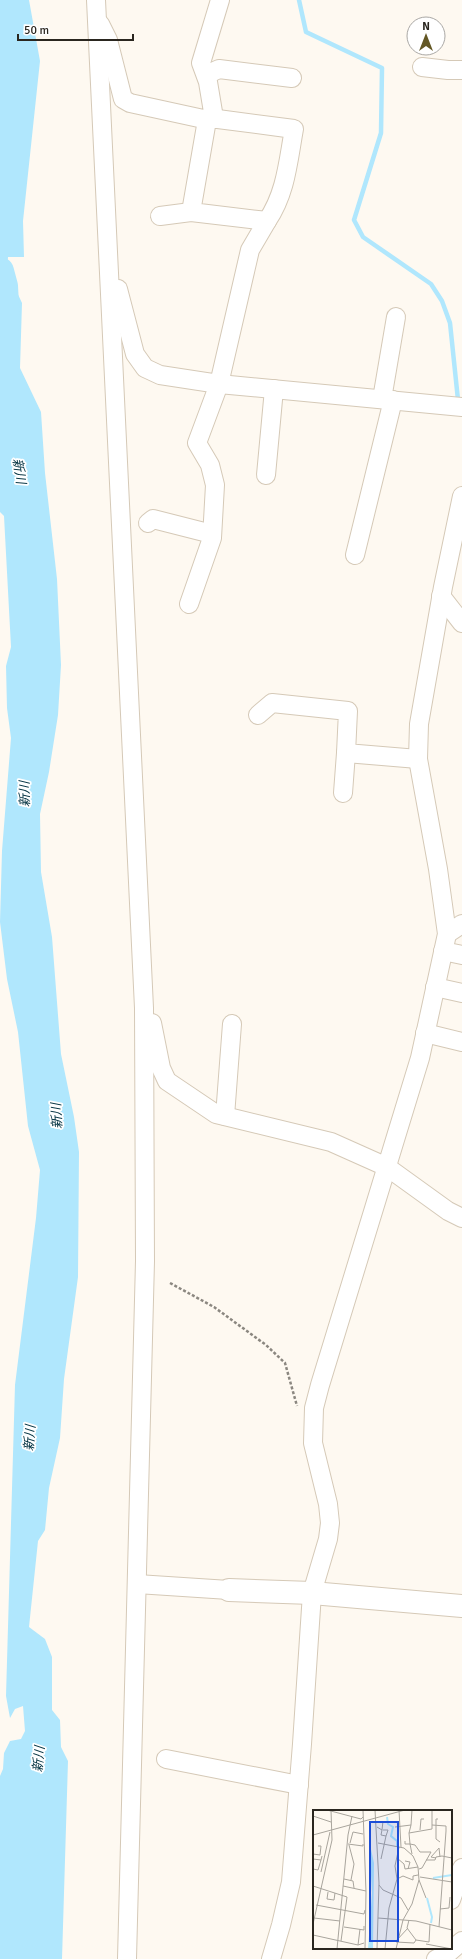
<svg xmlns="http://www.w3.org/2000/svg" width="462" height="1959" viewBox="0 0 462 1959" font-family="Signika,'Noto Sans JP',sans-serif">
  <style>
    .water { fill: #b0e7fd }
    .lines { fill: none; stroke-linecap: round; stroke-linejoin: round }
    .stream { stroke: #b0e7fd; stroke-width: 4.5 }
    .river { stroke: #b0e7fd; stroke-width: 28 }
    .minor-casing { stroke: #d5c9b7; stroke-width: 20 }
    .tertiary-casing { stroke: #d5c9b7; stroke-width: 24 }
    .path { stroke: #8b8780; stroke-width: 2.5; stroke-dasharray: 3 2; stroke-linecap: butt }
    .minor { stroke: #fff; stroke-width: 18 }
    .tertiary { stroke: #fff; stroke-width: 22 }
    .labels { text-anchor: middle; stroke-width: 3.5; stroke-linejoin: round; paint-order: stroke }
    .water-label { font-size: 13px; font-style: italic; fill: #013140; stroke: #fff }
    .inset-river { fill: none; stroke: #b0e7fd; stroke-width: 2 }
    .inset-road { fill: none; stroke: #a9a59d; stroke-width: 1 }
    .view { fill: #1d4ed8; fill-opacity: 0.15; stroke: #1d4ed8; stroke-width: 2 }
    .inset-edge { fill: none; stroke: #2a261f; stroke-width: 2 }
  </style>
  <rect width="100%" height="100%" fill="#fef9f1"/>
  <g class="water">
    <polygon points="0,0 29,0 40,61 23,221 24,257 8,257 7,273 0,273"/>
    <polygon points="0,286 14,286 22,303 20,368 41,412 45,473 57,579 61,665 58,715 49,772 40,814 41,872 52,937 61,1054 74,1117 79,1152 78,1277 64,1379 60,1438 49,1488 45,1530 38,1541 29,1627 45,1639 52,1657 52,1710 60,1720 61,1747 68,1761 62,1959 0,1959 0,1776 3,1769 4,1753 10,1741 21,1739 25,1731 23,1706 15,1709 10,1718 6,1696 15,1385 36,1218 40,1170 28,1126 18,1032 7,979 0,922 2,851 11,738 7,708 6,666 11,647 4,516 0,512"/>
  </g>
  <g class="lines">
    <polyline class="stream" points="299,0 306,32 382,68 381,133 354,220 363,237 431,284 442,301 450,323 458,400"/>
    <polyline class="river" points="0,271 4,286 6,324"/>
    <g class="minor-casing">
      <g id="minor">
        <polyline points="96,0 144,1008 145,1261 127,1959"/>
        <polyline points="100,24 108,40 123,99 130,103 208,120 213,112 208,82 201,63 220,0"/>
        <polyline points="422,67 448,70 462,70"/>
        <polyline points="206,75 219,69 292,78"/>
        <path d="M207,120L191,212L267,221C286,193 288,162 294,129L210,118"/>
        <polyline points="160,216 191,212"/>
        <polyline points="118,289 135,354 145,368 160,375 219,384 462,407"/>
        <polyline points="382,399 396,317"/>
        <polyline points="266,475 274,389"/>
        <polyline points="148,523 153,519 212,534"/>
        <polyline points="355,555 393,400"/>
        <polyline points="441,596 462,623"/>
        <polyline points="189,604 212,538 215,485 210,465 197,443 219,384 250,250 267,221"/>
        <polyline points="258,715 272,703 348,711 346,753 418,759"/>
        <polyline points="343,793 346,753"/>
        <polyline points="447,934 462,924"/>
        <polyline points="443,951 462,955"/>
        <polyline points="435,987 462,993"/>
        <polyline points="152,1023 161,1068 167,1081 216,1114 331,1142 387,1167 448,1211 462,1218"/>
        <polyline points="425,1033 462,1042"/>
        <polyline points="225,1116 232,1024"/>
        <polyline points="137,1584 229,1590"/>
        <polyline points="166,1759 299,1785"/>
        <polyline points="451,1900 462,1868"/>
        <polyline points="271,1959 281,1925 291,1882 302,1744 312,1593 328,1539 330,1523 328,1504 313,1443 314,1408 320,1385 420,1058 447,934 438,869 418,759 419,724 443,587 462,496"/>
        <polyline points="436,1959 446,1955 462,1941"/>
      </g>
    </g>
    <g class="tertiary-casing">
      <polyline id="tertiary" points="229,1590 312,1593 462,1606"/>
    </g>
    <polyline class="path" points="170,1283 214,1307 266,1345 285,1363 297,1406"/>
    <use href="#minor" class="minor"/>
    <use href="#tertiary" class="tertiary"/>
  </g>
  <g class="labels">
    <g class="water-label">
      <text transform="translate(20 471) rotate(81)" y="5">新川</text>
      <text transform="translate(24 794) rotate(-91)" y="5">新川</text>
      <text transform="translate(56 1116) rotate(-93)" y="5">新川</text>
      <text transform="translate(29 1438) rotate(-86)" y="5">新川</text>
      <text transform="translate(38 1759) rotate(-85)" y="5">新川</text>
    </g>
  </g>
  <g transform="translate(313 1810)">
    <rect width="139" height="139" fill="#fef9f1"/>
    <path d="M56,30L61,53L60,139H55L59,83Z" fill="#b0e7fd"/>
    <path class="inset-river" d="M74,7L75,14L80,17L78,26L84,31V36M120,68L139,65M114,88L119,107L118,113"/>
    <path class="inset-road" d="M14,0L48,9L50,7M50,0L53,82L52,139M62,0L66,73L64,139M86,0L88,37M119,0V15L133,16V21L126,117M0,6L18,12M125,9H123V29L127,32M98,15L99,0M64,17L69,20L70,11M82,17L98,15L96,23M69,20L68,25L73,26L75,20H70M107,20L108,9H111M0,25V42M0,25L92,0M92,31V34H97L96,23L119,19V15M37,33L40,22L50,24M65,33L91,38L100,46L105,57L106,70L99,94L90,110M35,34L50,36V34M36,35L41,54L38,70M0,44L7,45L8,36H5M99,44L97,34L102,35L107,42H118L109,58L106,59M84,48L91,54L92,59L105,57M123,48L118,47L126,38L127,47M0,49L8,50L9,46M68,49L73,26M113,50H122L123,47L129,46L139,48M92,51L97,52L95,59M0,59L5,60L8,50M8,62L17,22M107,67L139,72M31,69L40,71L41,78M84,69L90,66L100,70V66L105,65M106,70L113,88M66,75L70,80L88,88L95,100M0,76L34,87L28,131M30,76L53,81M15,82L14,89L21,90L22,83M3,95L51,104L52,100M127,99L136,98L137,87M1,108L27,111M65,108L103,111L139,120M0,114L19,30L18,0M31,117L51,120V116M0,125L45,135L51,133M103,130L116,132L117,114M83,131L95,118M83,132L101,133L103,130L94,118L96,110M113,134L139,139M45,135L47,119M24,139L35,25L39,6M72,139L76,98L84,69L82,56L86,37M83,139L90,110"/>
    <path class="view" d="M57,12H85V131H57Z"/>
    <rect width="139" height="139" class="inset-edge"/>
  </g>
  <g transform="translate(426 36)"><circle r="19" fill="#ffffff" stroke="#aaa8a5"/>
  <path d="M0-3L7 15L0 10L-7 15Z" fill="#635724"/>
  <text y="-6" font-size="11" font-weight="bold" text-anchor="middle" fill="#2a261f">N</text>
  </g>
  <path d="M18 34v6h115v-6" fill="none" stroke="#2a261f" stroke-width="2"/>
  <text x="24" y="34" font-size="12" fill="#2a261f" stroke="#ffffff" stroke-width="3" paint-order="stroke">50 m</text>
</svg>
